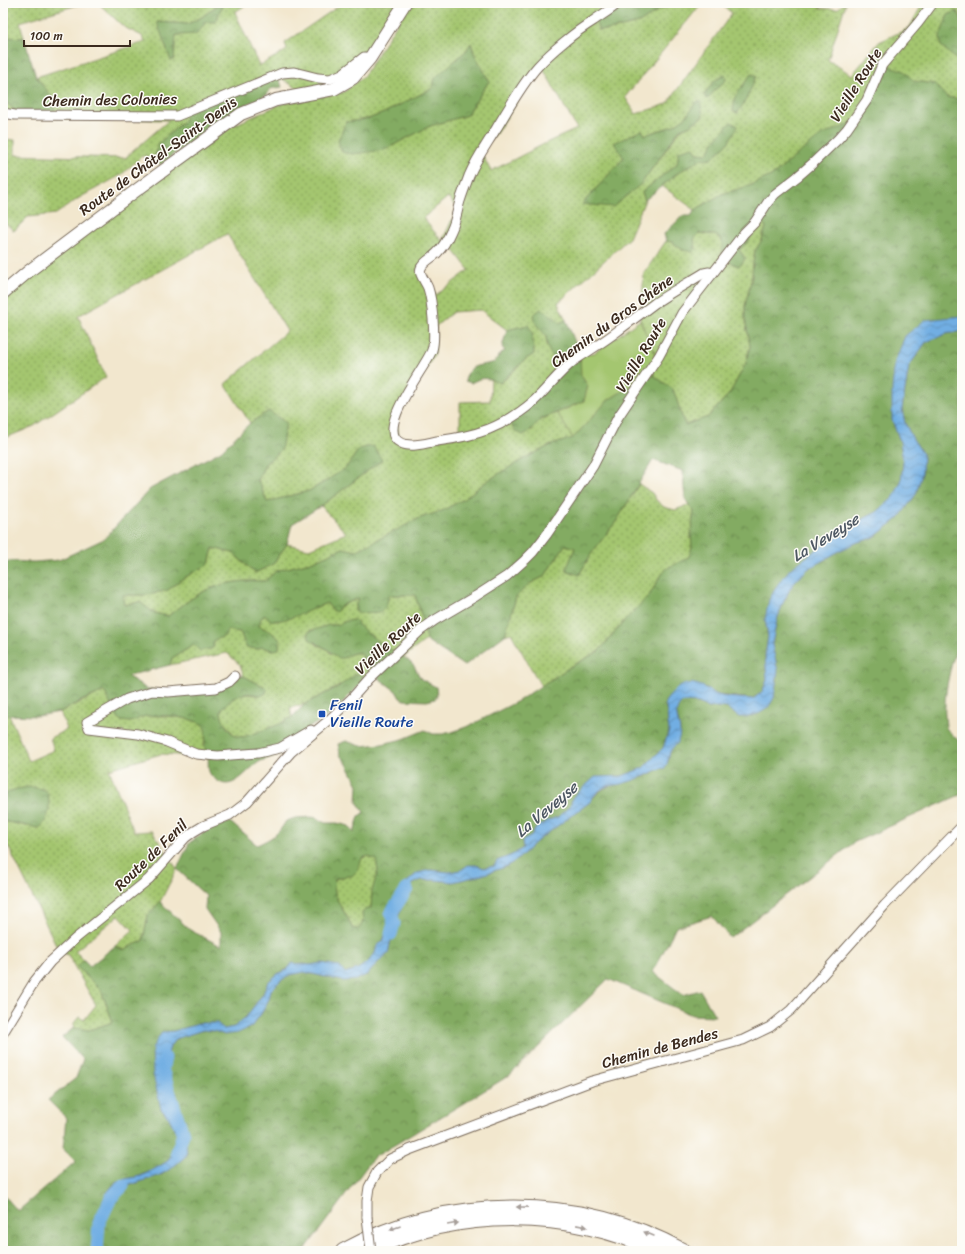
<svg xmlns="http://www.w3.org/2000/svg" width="965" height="1254" viewBox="0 0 965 1254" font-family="Sriracha,sans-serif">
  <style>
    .grass { fill: url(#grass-dots); stroke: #707846; fill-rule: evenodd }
    .forest { fill: url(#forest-crowns); stroke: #5f6a40; fill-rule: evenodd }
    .garden { fill: #a4c66f; stroke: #707846 }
    .water { fill: url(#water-waves); stroke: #566c80 }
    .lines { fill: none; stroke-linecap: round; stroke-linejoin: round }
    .river { stroke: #71aee3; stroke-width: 13 }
    .minor-casing { stroke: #7b6c5c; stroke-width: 11 }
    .major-casing { stroke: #7b6c5c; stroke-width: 14 }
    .highway-casing { stroke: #7b6c5c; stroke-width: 16 }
    .minor { stroke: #fff; stroke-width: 9 }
    .major { stroke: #fff; stroke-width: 12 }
    .highway { stroke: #fff; stroke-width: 14 }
    .minor-bridge-casing { stroke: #7b6c5c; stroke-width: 11; stroke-linecap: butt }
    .minor-bridge { stroke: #fff; stroke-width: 9 }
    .oneway { fill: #a79f9a }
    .transit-dot { fill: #1a4fb4; stroke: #fdfcf7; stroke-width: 1.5 }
    .labels { text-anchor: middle; stroke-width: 3; stroke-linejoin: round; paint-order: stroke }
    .street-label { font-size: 15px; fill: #3b2a1e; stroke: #fdfcf7 }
    .transit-label { font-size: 15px; fill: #164399; stroke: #fdfcf7; text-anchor: start }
    .water-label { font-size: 16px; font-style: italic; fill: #4e5863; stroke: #fdfcf7 }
  </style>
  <defs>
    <pattern id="grass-dots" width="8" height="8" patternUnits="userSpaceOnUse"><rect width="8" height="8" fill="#a4c66f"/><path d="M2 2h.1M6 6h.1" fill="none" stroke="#87a15b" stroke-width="1.8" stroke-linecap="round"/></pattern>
    <pattern id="forest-crowns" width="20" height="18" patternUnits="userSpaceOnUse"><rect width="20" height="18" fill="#83ab62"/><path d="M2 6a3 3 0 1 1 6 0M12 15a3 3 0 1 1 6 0" fill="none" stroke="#6c8b50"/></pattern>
    <pattern id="water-waves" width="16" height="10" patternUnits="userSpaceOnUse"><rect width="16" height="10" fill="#71aee3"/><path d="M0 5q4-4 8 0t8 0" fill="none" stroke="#5e8eb7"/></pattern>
  </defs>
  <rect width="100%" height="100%" fill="#fdfcf7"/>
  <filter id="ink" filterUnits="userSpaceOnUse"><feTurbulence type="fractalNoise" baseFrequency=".025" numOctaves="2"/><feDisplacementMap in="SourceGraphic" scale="8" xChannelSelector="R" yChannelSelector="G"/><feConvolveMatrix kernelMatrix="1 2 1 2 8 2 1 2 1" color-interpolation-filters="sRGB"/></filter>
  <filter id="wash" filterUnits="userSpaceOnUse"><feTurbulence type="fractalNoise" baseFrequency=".012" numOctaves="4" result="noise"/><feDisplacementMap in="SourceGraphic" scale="16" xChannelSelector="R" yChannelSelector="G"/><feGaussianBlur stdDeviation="0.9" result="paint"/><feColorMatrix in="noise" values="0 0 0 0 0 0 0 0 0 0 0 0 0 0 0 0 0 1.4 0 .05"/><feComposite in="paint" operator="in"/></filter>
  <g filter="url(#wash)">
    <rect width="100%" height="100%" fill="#f2e7ce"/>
    <g class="grass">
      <polygon points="3,3 84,3 20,22 24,38 3,37"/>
      <path d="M98,3H249L235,12L259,66L287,50L285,43L343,3H398L355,70L336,82L300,90L279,77L231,97L225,89L188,107L184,121L158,144L155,157L142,156L121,175L79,198L56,214L28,217L14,231L3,221V139L15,140V155L125,158L169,120L3,117V104H8L18,113L52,97L36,77L145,42L142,36L124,27ZM219,4L197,34L176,35L158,22L188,24L202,17Z"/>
      <path d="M410,3H627L595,21L599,30H608L639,23L659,10L674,3H702L625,97L636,114L667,104L732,13L719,3H827L819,8L837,9L845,3H846L828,60L852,75L879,42L909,28L923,3H962V19L957,11L958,62L962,64V100L947,97L934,84L914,81L904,71L858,121L799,153L775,174L752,185L722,194L695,210L662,186L679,172L701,159L712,158L715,140L707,154L697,153L677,164L642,192L645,200L629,238L558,303L566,320L560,323L554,317L539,327L546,335L547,346L555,359L567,357V363L531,431C538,419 544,418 557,413L573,438L549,446L487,481L464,499L442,511L420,518L356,551L343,548L311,562L276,571L265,581C245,580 225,582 207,590C196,594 178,609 168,616L154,613L140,602L124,605L122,595H147L168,590L182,579L209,564L213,548L233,553L255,573L273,564L287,544L309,549L346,533L321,506L382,460L359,449L346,468L326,481L309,491L267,502L258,480L265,464L281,450L269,411L250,423L225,384L287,331L227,234L78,316L106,377L34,426L3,439V301L12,291L93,227L232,126L281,104L344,92L363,77ZM471,43L474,53L489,81L467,115L430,126L384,150L345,122L368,119L384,113L433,88L466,51ZM541,65L577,129L550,141L491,171L477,145L495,135ZM695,103L691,125L681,129L641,184L583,203L624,158L642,130L645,135L673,126L686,117ZM448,197L457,209L442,241L423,218ZM449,244L469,270L436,295L417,269ZM481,310L507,330L528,325L534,354L526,359L501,383L491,379L490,401L460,402V436L415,443L404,441L399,437L397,421L401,410L435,354L436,326L453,312Z"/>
      <polygon points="759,217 766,227 762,240 755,251 753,263 752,277 745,306 745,318 750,346 746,363 730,393 708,417 685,426 673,389 653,375 655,354 640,320 644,273 666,241 672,242 683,250 696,249 694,239 699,233 715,235 722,240 721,253 739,250 749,241 751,231"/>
      <polygon points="639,484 652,493 657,501 664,507 675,510 688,505 694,511 691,534 692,547 689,557 660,577 649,596 626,619 599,651 570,667 541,686 511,633 505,635 516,597 529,584 545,576 549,569 565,545 575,548 579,575 591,554 617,520"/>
      <path d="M388,595H415L422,617L426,640L404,657L393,651L367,633L354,620L346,621L338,625H329L316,630H311L316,644L327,649L330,653L351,654L359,652L375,673L361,684L364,676L341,685L305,704L290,708L292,717L283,722L279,730L253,734L244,737L235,736L221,719V710C223,708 225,705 227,702C235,695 248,692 258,696L264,686L256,683L244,676L240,665L227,653L170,665L172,658L194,645L224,636L227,630L240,632L256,649L262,647L273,650L264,628L259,626L260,618L266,615L276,621C294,617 310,609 327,603L332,610L342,605L360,598L356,604L355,610L360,613L386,607Z"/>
      <path d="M104,691L108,698L115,714L129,722C135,720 141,716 147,716C158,715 198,717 204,726C208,731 204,739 204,745C205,749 207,753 208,757L161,754L109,769L134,832L152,831L177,869L160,902L148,915L143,941L123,950L115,946L133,930L119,915L75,951L84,960L78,967L101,990L113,1022L89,1030L74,1028V1023L79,1017L84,1020L96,1005L68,955L59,951L8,846L3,848V821L27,826L43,789C28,786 17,790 3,795V716L9,715L29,761L54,750L50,738L67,729L60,712Z"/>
      <path d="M369,856L376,860L378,870L371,908L359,930L352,928C346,909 331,901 335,879L346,876L358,870L362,858Z"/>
    </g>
    <g class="forest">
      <polygon points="627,3 674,3 659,10 639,23 608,30 599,30 595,21"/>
      <polygon points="219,4 222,6 216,22 206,22 197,34 176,35 174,59 171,61 157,22 188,24 202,17"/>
      <polygon points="957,11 962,19 962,64 941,46 940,36 948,15"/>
      <polygon points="3,37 24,38 36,77 52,97 55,113 18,113 8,104 3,96 3,51 4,51 3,49"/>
      <polygon points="471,43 474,53 489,81 467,115 430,126 384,150 352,154 342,152 338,141 346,122 368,119 384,113 433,88 435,78 466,51"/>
      <path d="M887,65L904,71L914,81L934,84L947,97L962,100V316L953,317L905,336L892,420L900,441L903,462L901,482L893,498L877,512L855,523L790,569L765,619L768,637L765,656L767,680L762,692L753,699L718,695L705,688L665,702L667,713L669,731L663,748L643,768L622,776L613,777L573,797L570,806L558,817L549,820L537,827L530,837L522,841L523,848L514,854L497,861L494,866L484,868L476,865L462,870L449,872L430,870L403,886L398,902L383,941L377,946L375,953L369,961L358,969L344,973L339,966L322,963L310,965L299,963L279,973L268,982L263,994L246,1017L234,1027L224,1029L202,1023L174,1031L162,1032L161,1109L169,1118L178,1136C175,1145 173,1155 167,1161C163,1165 145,1174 140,1176C133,1178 125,1178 119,1181C99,1192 94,1231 93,1251H3V1194L18,1211L76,1161L63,1149L66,1118L48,1100L76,1078L83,1059L62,1037L74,1028L89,1030L113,1022L101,990L77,967L84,960L90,966L115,946L123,950L143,941L148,915L160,902L190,930L221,946V932L205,909L206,896L177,869L189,843L206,831L230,822L257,845C272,838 278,835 286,821L295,818L315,817L325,823H337L349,826L354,833L359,816L364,812L357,802L358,785L347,764L340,755L338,744L346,741L361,746L382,744L403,739L425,730L433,734H443L455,731L471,725L518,701L570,667L599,651L626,619L649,596L660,577L666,569L689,557L692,547L691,534L694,511C681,499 685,487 683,471L653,460L617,520L591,554L579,575L566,570L575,548L565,545L549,569L545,576L529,584L516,597L505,635L464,666L426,640L422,617L415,595H389L386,607L380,612L360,613L355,610L356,604L359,598L342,605L336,612L332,610L327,603C310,609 288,623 270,620L266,615L261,618L259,626L271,632L280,640L279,649L273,650L262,647L256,649L246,647L240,632L227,630L225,636L214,640L213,648L200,651L194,645L172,658L170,665L127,676L140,684L147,690L216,688L235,676L240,675L248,678L256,683L264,686L267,689L266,693L263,695C259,696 256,694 253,694C237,692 231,700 221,710C221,720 227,729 235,736L244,737L280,724L292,717L305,704L338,687L355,675L359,674L364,676L361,684L331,714L323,718L319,722L311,726L288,748L286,751C278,755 269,758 261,761C247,768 233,795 215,779C206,772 209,767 208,757C207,752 204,748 205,743C205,735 208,727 200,723C187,717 162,714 147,716C141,716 136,721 130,722C127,722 123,721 121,721C112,713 110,701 104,691L81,701L60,712L37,716L9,715L3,716V562L10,561L34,562L59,560L104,539L150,489L221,451L250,423L269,411L286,423L281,450L265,464L258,480L267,502L309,491L326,481L346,468L359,449L373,446L382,460L321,506L292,524L287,544L273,564L255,573L233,553L213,548L209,564L182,579L168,590L147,595H123L124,605L140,602L154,613L168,616C178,609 196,594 207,590C225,582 245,580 265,581L276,571L311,562L343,548L356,551L420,518L442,511L464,499L487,481L518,462L549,446L573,438L608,400L632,385L653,375L673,389L685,425L708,417L730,393L746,363L750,346L745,318V306L752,277L753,263L755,251L762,240L766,227L759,217L751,231L749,241L739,250L745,258L742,264L738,266C723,259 721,257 722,240L715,235L699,233L694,239L696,249L693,252L683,250L672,242L666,241L664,234C670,227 677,223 682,216H691L695,210L722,194L752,185L775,174L799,153L822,135L858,121ZM369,856L376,860L378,870L372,891L371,908L364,910L362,914L363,922L359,929L352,928C346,910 331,900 335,879L346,876H352L358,870L362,858Z"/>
      <path d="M751,74L756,76C751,89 746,102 737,113L733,111L735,97Z"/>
      <polygon points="725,75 726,80 715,90 708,99 704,95 714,81"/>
      <polygon points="279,77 282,87 270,89 267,95 245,105 212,125 160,165 155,157 158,144 184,121 187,107 226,89 231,97"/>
      <polygon points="700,101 703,116 691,125 680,129 641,184 613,207 582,204 624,158 614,143 642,130 645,135 673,126 686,117 695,103"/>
      <polygon points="731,122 738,126 728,143 712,158 701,159 679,172 645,200 642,192 677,164 679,151 694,147 697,153 707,154 715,140"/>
      <path d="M541,309L554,317L560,323L566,320L580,354L581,375L588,386L584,401L541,419C534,425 532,431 523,435L515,431L511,424L523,406L538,396L546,381L567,363V357L555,359C547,352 547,344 546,335C540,329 534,324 533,315Z"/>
      <path d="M528,325L532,332L534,354L526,359L500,383C487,378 483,376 471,383L465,381C469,362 480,367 495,362L501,353L505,351L502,347L507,330Z"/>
      <path d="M962,331V637C953,652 945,688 945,706C944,714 946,721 946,728L962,744V794L855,842L730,938L712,916L676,927L653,972L683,995L700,990L715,1016L692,1015L608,979L510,1075L373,1158L304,1251H103V1239L99,1223C102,1216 106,1203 111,1198C124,1183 145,1182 162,1174C171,1169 179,1162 187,1155L186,1144L178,1117L168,1096L164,1079L166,1059L170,1047L175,1039L203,1030L214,1031L225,1035L251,1027L261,1014L269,999L271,990L280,981L290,975L304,972L343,981L368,974L380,960L388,954C392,930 401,909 410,887L413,884L421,880H435L453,882L482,875L505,867L517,860L537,841L590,802C604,780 629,784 650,774C656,771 662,766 668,762C669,757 670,752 672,747C674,742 680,736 680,730C679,718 671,711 683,702L699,703L708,708L718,707L727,708L739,717L760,713L774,657L772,644L777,620L783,603L790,589L796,580L808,569L841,550L858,542L873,538L899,518L916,493L922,473L923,454L913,439L905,423L902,409L909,366L926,342L946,334Z"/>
      <polygon points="354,620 367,633 393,651 408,660 414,666 421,679 436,687 437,695 435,699 427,701 404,700 400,698 396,691 377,677 372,669 366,664 363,656 359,652 351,654 343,658 338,658 327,649 309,639 308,632 329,625 338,625 346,621"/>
      <path d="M30,787L43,789L48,793C50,805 50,820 39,828L3,821V795L16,789Z"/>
    </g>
    <polygon class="garden" points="640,320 655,354 653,375 632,385 608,400 573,438 557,413 584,401 588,386 581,375 580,354 594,353"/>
    <path class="water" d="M962,316V331L946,334L926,342L909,366L902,409L905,423L913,439L923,454L922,473L916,494L899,518L873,538L858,542L841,550L808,569L796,580L790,589L783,603L777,620L772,644L778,671L774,698L768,708L760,713L748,717H739L727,708L718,707L708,708L699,703L683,702C671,712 680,720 680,733C680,736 678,740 678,743C666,751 671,758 665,768C655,769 651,774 642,777C635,780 628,782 621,784C615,785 609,785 603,788C597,792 593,796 590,802L537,841L517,860L505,867L482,875L453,882L435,880H421L413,884L410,887C401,909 392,930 388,954L380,960L368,974L356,980L343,981L304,972L290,975L280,981L271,990L269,999L261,1014L251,1027L238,1033L225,1035L214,1031L203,1030L175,1039L170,1047L166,1059L164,1079L168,1096L178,1117L186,1144L187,1155C179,1162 171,1169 162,1174C145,1182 124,1183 111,1198C106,1203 102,1216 99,1223L103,1239V1251H93C94,1231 99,1192 119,1181C125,1178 133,1178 140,1176C145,1174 163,1165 167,1161C173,1155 175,1145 178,1136L169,1118L161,1109L153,1074L152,1048L162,1032L174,1031L202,1023H217L224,1029L234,1027L246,1017L263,994L268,982L279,973L287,970L292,963L310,965L322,963L339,966L345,973L358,969L369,961L375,953L377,946L383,941L398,902L403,886L417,873L430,870L449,872L461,870L468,865H476L484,868L494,866L497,861L514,854L523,848L522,841L530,837L537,827L549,820L558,817L570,806L573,797L595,777L622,776L643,768L663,748L669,731L667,713L665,702C676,687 685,678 704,687C709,690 713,694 718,695C727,698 743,698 753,699L762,692L767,680L765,656L768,637L765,619L769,600L778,584L790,569L827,542L855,523L877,512L893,498L901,482L903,462L900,441L892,420V388L895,362L905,336L925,320Z"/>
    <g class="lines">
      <g class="river">
        <polyline points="391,934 394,923 391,913 407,889"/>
        <polyline points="165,1058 162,1069 183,1134 177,1152"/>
        <polyline points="97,1251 99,1223 111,1198 123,1186"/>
      </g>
    </g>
  </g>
  <g filter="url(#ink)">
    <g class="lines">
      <g class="minor-casing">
        <g id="minor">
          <path d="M618,3C611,10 601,15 593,21C575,32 552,51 538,66C521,85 509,108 496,129C487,144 476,159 469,176C466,184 463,192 460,201C457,211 456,221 451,231C448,238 443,247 437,253C432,258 423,262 421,268C418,274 426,282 428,288C432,300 436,338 432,350C426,367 373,431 401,443C411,448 427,443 437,441C476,436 503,428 534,401C548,388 559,372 575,360C590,350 605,341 619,330C631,321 643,312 655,303C671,292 688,283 704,273L709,272L713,273"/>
          <polyline points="3,113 15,115 177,116 282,73 294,72 318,78 330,79 342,74 364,57 370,58"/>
          <polyline points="235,676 229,682 216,688 168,692 152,691 127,699 87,722 89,728 138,734 167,742 196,754 218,756 258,753 280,748 311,730"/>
          <polyline points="3,1033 34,982 50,962 75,939 149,879 185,838 193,832 203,826 230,815 247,802 291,752 328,721 352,698 369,679 421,630 435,620 476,596 507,576 525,560 533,552 547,534 593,466 618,417 659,356 682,313 744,233 755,222 768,202 775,194 797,177 812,164 838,139 847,129 867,100 882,65 918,23 933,3"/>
          <polyline points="367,1217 367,1201 369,1187 377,1172 390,1159 409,1150 592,1081 743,1040 770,1027 791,1010 885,905 962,826"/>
        </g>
      </g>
      <g class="major-casing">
        <polyline id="major" points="3,293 29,271 134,192 241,114 276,100 334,89 353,78 370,58 405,3"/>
      </g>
      <g class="highway-casing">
        <g id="highway">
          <path d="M343,1251C448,1193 579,1193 684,1251"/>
          <path d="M369,1251C460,1208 567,1209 658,1251"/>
        </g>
      </g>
      <use href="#minor" class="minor"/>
      <use href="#major" class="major"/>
      <use href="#highway" class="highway"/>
      <g class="minor-bridge-casing">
        <polyline id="minor-bridge" points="367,1217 371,1251"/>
      </g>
      <use href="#minor-bridge" class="minor-bridge"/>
    </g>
    <defs><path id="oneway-solid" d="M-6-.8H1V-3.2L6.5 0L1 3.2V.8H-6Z"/></defs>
    <g class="oneway">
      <use href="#oneway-solid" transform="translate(522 1207) rotate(-179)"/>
      <use href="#oneway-solid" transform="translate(453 1224) rotate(-10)"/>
      <use href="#oneway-solid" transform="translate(582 1226) rotate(11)"/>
      <use href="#oneway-solid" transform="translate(395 1228) rotate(160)"/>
      <use href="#oneway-solid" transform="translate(649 1234) rotate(-157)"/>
    </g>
  </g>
  <rect class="transit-dot" x="318" y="710" width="8" height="8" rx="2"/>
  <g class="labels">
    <g class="street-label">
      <text transform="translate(856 85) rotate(-58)" y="5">Vieille Route</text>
      <text transform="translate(110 100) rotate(-1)" y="5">Chemin des Colonies</text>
      <text transform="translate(158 156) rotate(-36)" y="5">Route de Châtel-Saint-Denis</text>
      <text transform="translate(612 321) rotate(-36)" y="5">Chemin du Gros Chêne</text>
      <text transform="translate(641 355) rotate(-59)" y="5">Vieille Route</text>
      <text transform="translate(388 643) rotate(-43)" y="5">Vieille Route</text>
      <text transform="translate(151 855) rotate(-44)" y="5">Route de Fenil</text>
      <text transform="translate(660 1048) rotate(-15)" y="5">Chemin de Bendes</text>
    </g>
    <g class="transit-label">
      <text x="330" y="710">Fenil<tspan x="330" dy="17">Vieille Route</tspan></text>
    </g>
    <g class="water-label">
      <text transform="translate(825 537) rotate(-32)" y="6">La Veveyse</text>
      <text transform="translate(546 809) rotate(-40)" y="6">La Veveyse</text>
    </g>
  </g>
  <rect width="965" height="1254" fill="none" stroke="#fdfcf7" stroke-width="16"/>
  <path d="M24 40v6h106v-6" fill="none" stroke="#3b2a1e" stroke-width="2"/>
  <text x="30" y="40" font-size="12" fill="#3b2a1e" stroke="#fdfcf7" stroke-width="3" paint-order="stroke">100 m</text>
</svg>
